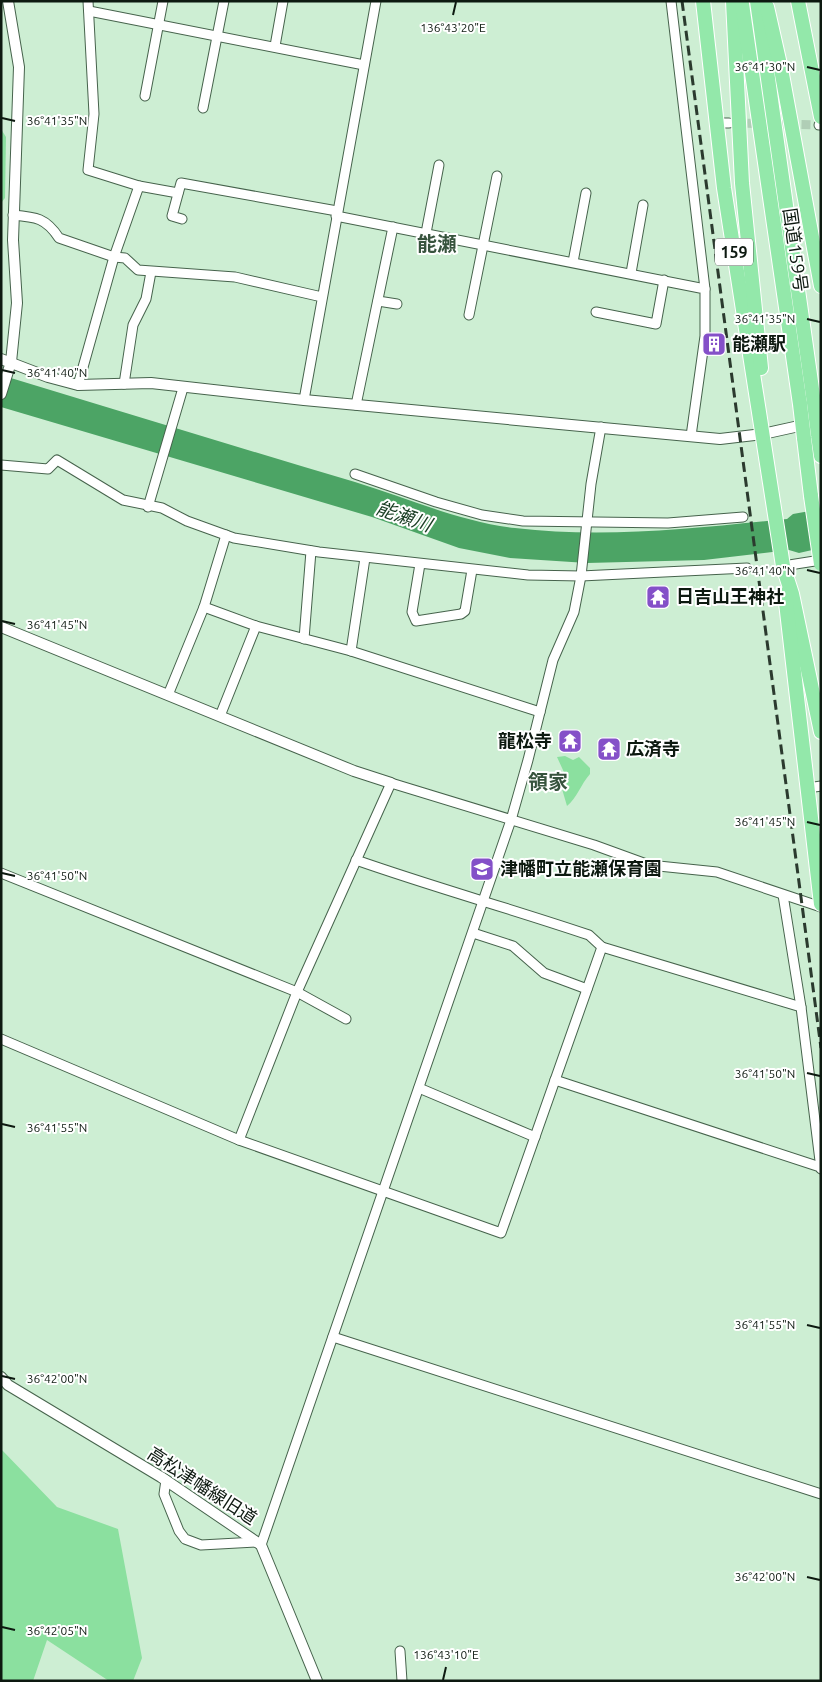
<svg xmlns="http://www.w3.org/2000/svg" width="822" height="1682" viewBox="0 0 822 1682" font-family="Ubuntu,'Noto Sans JP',sans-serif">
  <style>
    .green { fill: #8be09f }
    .water { fill: #4ca465 }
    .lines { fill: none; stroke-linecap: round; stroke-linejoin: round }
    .minor-tunnel { stroke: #b0ceb6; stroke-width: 9; stroke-dasharray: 9 4.5; stroke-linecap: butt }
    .minor-casing { stroke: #46634c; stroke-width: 11 }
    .tertiary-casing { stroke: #46634c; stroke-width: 12 }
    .trunk-casing { stroke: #fff; stroke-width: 16 }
    .minor { stroke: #fff; stroke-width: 9 }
    .tertiary { stroke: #fff; stroke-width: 10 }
    .trunk { stroke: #93e8aa; stroke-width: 14 }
    .rail { stroke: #2b3a2e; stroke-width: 3; stroke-dasharray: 10 5; stroke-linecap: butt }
    .trunk-bridge-casing { stroke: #fff; stroke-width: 16; stroke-linecap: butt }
    .trunk-bridge { stroke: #93e8aa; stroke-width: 14 }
    .ticks { fill: none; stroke: #0d1910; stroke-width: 2 }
    .labels { text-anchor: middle; stroke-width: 4; stroke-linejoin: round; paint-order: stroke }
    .shield { fill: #fff; stroke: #565e58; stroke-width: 1 }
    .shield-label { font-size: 16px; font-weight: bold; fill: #0d1910 }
    .street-label { font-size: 18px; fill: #0d1910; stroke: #fff }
    .poi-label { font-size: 18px; font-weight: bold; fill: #0d1910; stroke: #fff; text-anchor: start }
    .water-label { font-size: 19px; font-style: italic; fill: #193d23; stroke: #fff }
    .quarter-label { font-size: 20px; font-weight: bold; fill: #37533d; stroke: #fff }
    .ticks-label { font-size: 12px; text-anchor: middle; fill: #0d1910; stroke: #fff; stroke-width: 4; stroke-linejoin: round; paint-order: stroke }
  </style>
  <rect width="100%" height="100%" fill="#cdeed3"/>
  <g class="green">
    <polygon points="1,129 6,137 5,198 1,203"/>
    <path d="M565,756L573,760L579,757L590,768V774C581,784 577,798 567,806L562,789L568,781L557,757Z"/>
    <polygon points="1,1449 57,1507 118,1529 142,1658 133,1681 109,1681 47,1640 33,1681 1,1681"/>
  </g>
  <path class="water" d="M1,375C119,411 237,447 355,482C408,498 460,522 515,528C605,539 697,528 787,519L793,514L821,509V548L799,553L789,550L704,560L587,563L510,558L459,548L372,517L1,407Z"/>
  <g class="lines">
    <polyline class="minor-tunnel" points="734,123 819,125"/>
    <g class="minor-casing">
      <g id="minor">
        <polyline points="88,1 94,114 88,170 139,186 178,193"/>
        <polyline points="671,1 705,289"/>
        <polyline points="89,11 364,65"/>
        <polyline points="275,46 283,1"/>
        <polyline points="145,96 163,1"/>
        <polyline points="203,108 224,1"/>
        <polyline points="718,123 729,123"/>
        <polyline points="819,125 821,125"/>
        <path d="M13,215C36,217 46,218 59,238L114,257L125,258L138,270L235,277L322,297"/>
        <polyline points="336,216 705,289 705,336 691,436"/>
        <polyline points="182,219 172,216 181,183 337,211"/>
        <polyline points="426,233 439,165"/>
        <polyline points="573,262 586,193"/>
        <polyline points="631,273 643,205"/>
        <polyline points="378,301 397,304"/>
        <polyline points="596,312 656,324 664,280"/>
        <polyline points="469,315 497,176"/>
        <polyline points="124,384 133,325 146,299 151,272"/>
        <polyline points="78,385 114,257 139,186"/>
        <polyline points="304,400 376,1"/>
        <polyline points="356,405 393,227"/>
        <polyline points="1,465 48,469 57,460 123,500 162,508 187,521 234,538 319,552 528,575 581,576 747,568"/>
        <polyline points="355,474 436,502 482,515 523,521 668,523 743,517"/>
        <polyline points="148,507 183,388"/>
        <polyline points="420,564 412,612 416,621 461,614 465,611 472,570"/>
        <polyline points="783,566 821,560"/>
        <polyline points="204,607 256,626 351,651 540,712"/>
        <polyline points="304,639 311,551"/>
        <polyline points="351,651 365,558"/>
        <polyline points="168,695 204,607 226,535"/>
        <polyline points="220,716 256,626"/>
        <polyline points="808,788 821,786"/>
        <path d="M356,860C433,887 512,909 589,935L602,947"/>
        <polyline points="1,873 297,992 346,1019"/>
        <polyline points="783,895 801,1007"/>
        <polyline points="821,907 717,872 649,865 594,845 391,783 297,992 239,1140 501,1233 602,947 801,1007 821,1169"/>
        <polyline points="473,933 513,946 544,973 587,989"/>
        <polyline points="1,1039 239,1140"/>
        <polyline points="555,1080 820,1167"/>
        <polyline points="419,1088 535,1137"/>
        <polyline points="333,1337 821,1494"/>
        <polyline points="166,1480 164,1494 179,1531 185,1539 201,1545 256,1542"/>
        <polyline points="261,1545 511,820 528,760 553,660 574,612 581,576 591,484 601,427"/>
        <polyline points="400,1651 402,1681"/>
      </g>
    </g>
    <g class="tertiary-casing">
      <g id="tertiary">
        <polyline points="1,359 48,377 78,385 151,383 304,400 720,439 763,434 808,424"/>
        <polyline points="1,394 11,362 17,303 13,240 19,67 8,1"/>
        <polyline points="1,627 354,771 391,783"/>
        <polyline points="1,1377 8,1385 161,1477 261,1545 317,1681"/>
      </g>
    </g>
    <g class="trunk-casing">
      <g id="trunk">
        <polyline points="703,1 724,188 783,566 792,594 821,732"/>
        <polyline points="733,1 742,183 761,368"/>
        <polyline points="757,1 814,403"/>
        <polyline points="798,1 821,117"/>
        <polyline points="742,4 800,404"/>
        <polyline points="767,7 781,69 821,286"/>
        <polyline points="818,435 821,456"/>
        <polyline points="804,438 811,496"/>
        <polyline points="785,594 821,904"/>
      </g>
    </g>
    <use href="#minor" class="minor"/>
    <use href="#tertiary" class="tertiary"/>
    <use href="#trunk" class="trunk"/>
    <polyline class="rail" points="682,1 821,1048"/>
    <g class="trunk-bridge-casing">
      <g id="trunk-bridge">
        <polyline points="814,403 818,435"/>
        <polyline points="800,404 804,438"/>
        <polyline points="811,496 821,564"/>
      </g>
    </g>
    <use href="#trunk-bridge" class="trunk-bridge"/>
  </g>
  <path class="ticks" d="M453,15L456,2M807,67L820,70M2,118L15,121M807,319L820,322M2,370L15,373M807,570L820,573M2,621L15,624M807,822L820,825M2,873L15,876M807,1073L820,1076M2,1124L15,1127M807,1325L820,1328M2,1376L15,1379M807,1577L820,1580M2,1627L15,1630M443,1680L446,1667"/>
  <defs>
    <g id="building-square" transform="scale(1.25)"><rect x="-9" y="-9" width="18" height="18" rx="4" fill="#8450c8" stroke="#fff"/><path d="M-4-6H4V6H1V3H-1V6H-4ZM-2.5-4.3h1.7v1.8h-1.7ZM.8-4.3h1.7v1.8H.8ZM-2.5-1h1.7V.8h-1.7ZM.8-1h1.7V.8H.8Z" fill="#fff"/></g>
    <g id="temple-square" transform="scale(1.25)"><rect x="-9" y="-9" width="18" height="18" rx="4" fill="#8450c8" stroke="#fff"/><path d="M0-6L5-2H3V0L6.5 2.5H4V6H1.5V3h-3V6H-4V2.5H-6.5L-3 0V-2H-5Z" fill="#fff"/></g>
    <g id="school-square" transform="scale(1.25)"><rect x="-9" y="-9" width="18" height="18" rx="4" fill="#8450c8" stroke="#fff"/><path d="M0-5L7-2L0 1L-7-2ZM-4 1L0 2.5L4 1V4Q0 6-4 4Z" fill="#fff"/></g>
  </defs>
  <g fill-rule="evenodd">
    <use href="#building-square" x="714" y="344"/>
    <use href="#temple-square" x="658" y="597"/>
    <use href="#temple-square" x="570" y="741"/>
    <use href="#temple-square" x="609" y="749"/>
    <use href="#school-square" x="482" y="869"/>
  </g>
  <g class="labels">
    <rect class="shield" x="715" y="238.5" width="38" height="27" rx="4"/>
    <g class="shield-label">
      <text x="734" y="258">159</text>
    </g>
    <g class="street-label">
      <text transform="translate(795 250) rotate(82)" y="6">国道159号</text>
      <text transform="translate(202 1486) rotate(33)" y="6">高松津幡線旧道</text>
    </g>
    <g class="poi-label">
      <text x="732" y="350">能瀬駅</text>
      <text x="676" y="603">日吉山王神社</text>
      <text x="552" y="747" text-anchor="end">龍松寺</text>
      <text x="626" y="755">広済寺</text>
      <text x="500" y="875">津幡町立能瀬保育園</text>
    </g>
    <g class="water-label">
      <text transform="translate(404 516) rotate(19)" y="7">能瀬川</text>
    </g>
    <g class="quarter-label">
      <text x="437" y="251">能瀬</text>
      <text x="548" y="789">領家</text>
    </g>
  </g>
  <g class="ticks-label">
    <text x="453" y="32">136°43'20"E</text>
    <text x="765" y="71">36°41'30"N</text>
    <text x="57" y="125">36°41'35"N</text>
    <text x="765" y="323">36°41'35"N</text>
    <text x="57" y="377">36°41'40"N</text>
    <text x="765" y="575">36°41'40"N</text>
    <text x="57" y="629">36°41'45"N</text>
    <text x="765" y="826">36°41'45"N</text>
    <text x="57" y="880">36°41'50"N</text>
    <text x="765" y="1078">36°41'50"N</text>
    <text x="57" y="1132">36°41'55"N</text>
    <text x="765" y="1329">36°41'55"N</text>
    <text x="57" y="1383">36°42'00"N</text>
    <text x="765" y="1581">36°42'00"N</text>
    <text x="57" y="1635">36°42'05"N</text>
    <text x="446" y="1659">136°43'10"E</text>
  </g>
  <rect width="822" height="1682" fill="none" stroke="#0d1910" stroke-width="5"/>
</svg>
